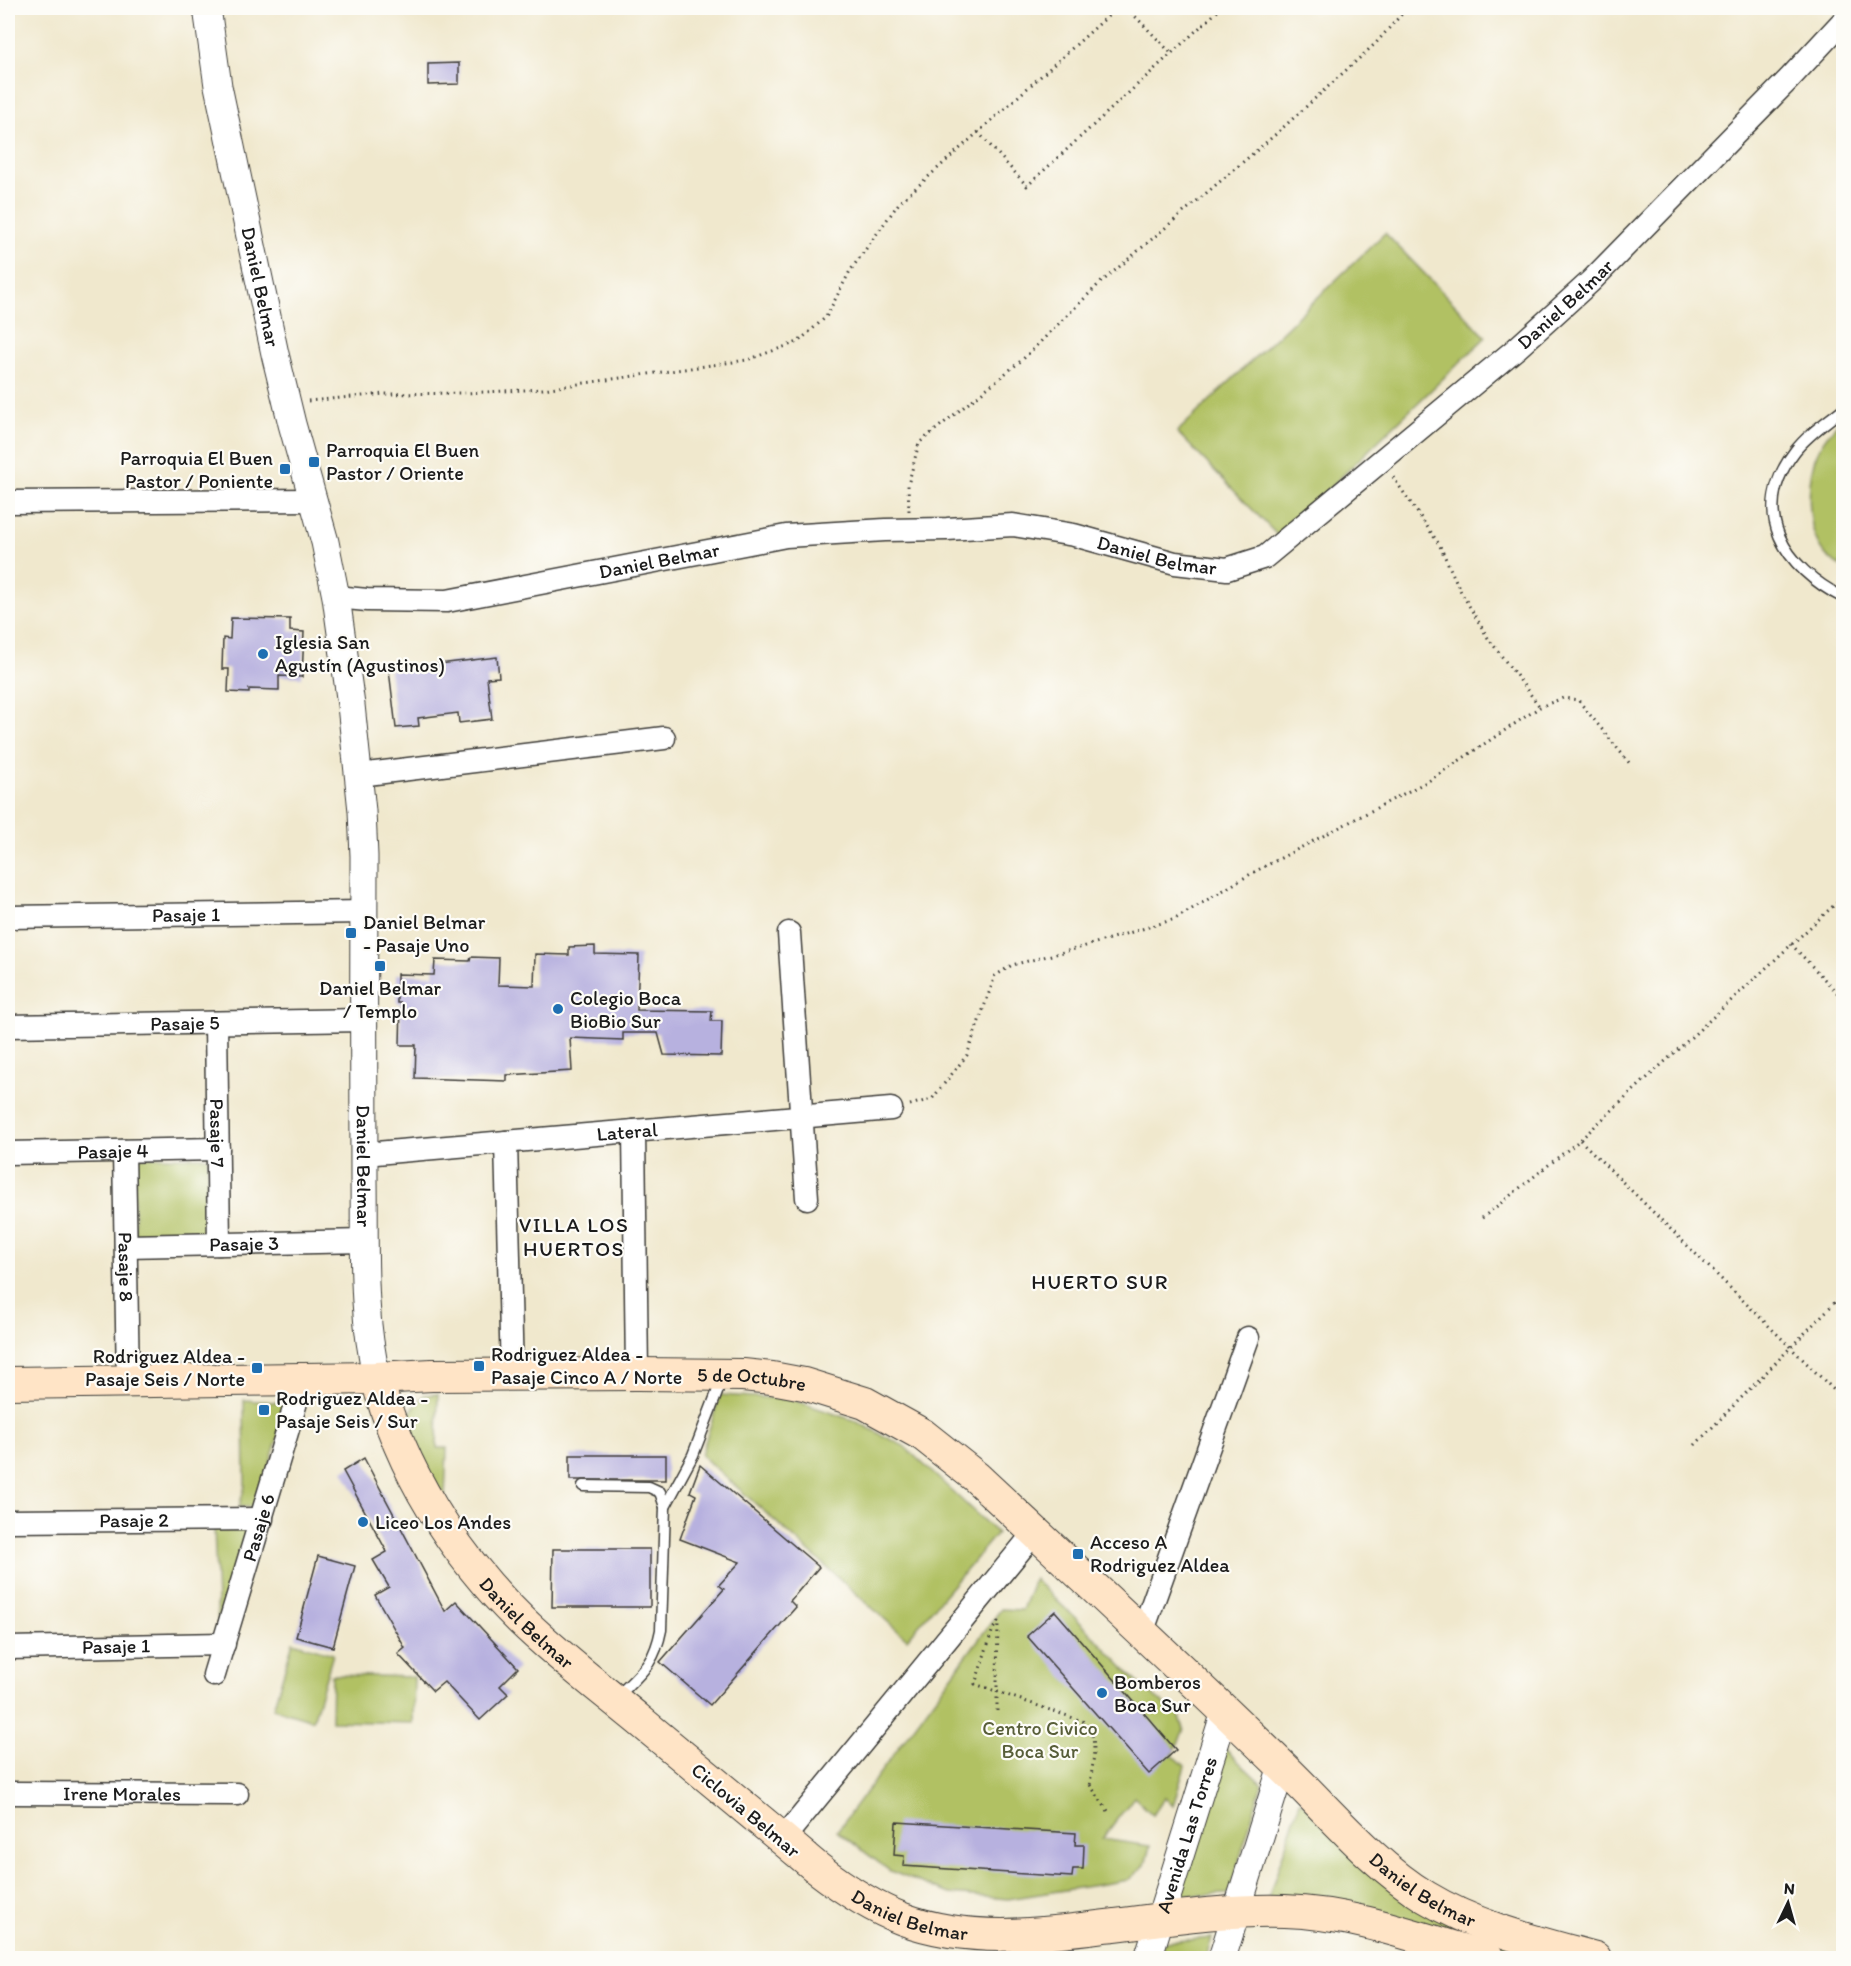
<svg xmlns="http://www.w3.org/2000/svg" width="1851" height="1966" viewBox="0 0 1851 1966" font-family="Itim,sans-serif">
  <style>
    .green { fill: #b1c164; stroke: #666e40; stroke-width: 1.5 }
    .building { fill: #b7b1df }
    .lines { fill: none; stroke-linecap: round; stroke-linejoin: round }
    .service-casing { stroke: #3c3b37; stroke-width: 13 }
    .minor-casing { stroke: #3c3b37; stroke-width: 25 }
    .tertiary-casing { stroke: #3c3b37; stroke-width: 29 }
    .secondary-casing { stroke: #3c3b37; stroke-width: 34 }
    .path { stroke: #3c3b37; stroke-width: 3; stroke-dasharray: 1.5 4.5; stroke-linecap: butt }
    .service { stroke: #fff; stroke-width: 10 }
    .minor { stroke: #fff; stroke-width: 22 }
    .tertiary { stroke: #fff; stroke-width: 27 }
    .secondary { stroke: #ffe4c6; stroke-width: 32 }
    .path-bridge { stroke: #3c3b37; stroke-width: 3; stroke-dasharray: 1.5 4.5; stroke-linecap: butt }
    .poi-dot { fill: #1f6fb2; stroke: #fdfcf7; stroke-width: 2 }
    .labels { text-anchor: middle; stroke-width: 4.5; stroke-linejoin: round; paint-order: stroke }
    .street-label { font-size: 20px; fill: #1c1c1c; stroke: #fdfcf7 }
    .poi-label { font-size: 20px; fill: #1c1c1c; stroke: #fdfcf7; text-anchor: start }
    .park-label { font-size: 20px; fill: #585e39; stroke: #fdfcf7 }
    .neighbourhood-label { font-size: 21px; letter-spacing: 1.5px; fill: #1c1c1c; stroke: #fdfcf7 }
  </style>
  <rect width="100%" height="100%" fill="#fdfcf7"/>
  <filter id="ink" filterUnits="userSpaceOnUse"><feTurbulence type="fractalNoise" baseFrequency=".0167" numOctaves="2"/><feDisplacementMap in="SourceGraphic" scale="12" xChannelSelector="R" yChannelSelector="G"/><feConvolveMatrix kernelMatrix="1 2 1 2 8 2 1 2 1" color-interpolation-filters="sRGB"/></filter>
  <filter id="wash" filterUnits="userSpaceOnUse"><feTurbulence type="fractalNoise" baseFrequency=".008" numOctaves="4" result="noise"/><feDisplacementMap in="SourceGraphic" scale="24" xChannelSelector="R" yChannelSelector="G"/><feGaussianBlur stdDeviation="1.35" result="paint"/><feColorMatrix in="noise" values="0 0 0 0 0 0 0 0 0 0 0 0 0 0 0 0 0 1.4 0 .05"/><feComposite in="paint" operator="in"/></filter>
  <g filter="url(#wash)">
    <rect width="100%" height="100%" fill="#f0e8cd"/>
    <g class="green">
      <polygon points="1385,233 1486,337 1279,537 1177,432"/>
      <path d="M1843,418V568C1838,564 1830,560 1825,554C1805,531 1806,478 1818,451C1824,438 1833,428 1843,418Z"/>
      <polygon points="133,1157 208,1157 207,1235 135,1236"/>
      <path d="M438,1394L437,1448H447L445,1498C434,1480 404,1438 408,1418C410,1410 419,1401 424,1395Z"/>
      <polygon points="720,1395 790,1399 853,1420 904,1446 997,1533 907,1639 701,1455"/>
      <polygon points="244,1400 289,1403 256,1507 239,1507 245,1486"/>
      <polygon points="214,1527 249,1528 218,1628"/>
      <polygon points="1034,1579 1086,1628 1143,1688 1179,1714 1184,1729 1173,1755 1185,1766 1173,1806 1165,1797 1153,1815 1134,1797 1102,1839 1150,1846 1145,1865 1128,1880 1008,1899 950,1894 890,1871 837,1831 1001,1609 1022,1610"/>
      <polygon points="293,1642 333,1654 313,1720 273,1708"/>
      <polygon points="332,1675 414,1677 413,1723 331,1721"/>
      <polygon points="1223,1747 1262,1784 1229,1894 1176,1896"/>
      <polygon points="1300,1801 1366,1861 1567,1958 1526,1958 1386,1917 1268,1899"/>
      <polygon points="1212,1938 1206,1958 1159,1958 1164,1942"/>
    </g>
    <g id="blocks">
      <g class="building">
        <polygon points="459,63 459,84 428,85 428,64"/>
        <polygon points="231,618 290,619 290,631 304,632 302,677 279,676 279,690 249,689 249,693 228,692 229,669 222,669 223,638 230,639"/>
        <polygon points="497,657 499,677 487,678 492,719 459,723 458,713 418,718 419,726 396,728 389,670"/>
        <polygon points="595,946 595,954 639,955 637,1010 712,1011 711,1021 722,1021 721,1056 664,1055 658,1033 623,1033 623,1040 570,1038 572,1071 507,1075 507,1081 415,1078 416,1045 400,1045 401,1003 397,1003 397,974 434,975 435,960 470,961 471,957 499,958 498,985 534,986 535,954 569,955 569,947"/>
        <rect x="570" y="1455" width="96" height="25"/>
        <polygon points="364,1458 445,1611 456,1601 518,1668 500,1686 508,1694 480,1720 444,1682 433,1691 398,1654 405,1648 375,1595 389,1587 373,1560 387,1552 343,1471"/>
        <polygon points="700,1465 819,1567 790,1601 796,1607 710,1705 660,1662 724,1589 719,1585 740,1562 680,1539 696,1495 690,1492"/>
        <polygon points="553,1549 650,1549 650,1607 552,1607"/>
        <polygon points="318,1556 355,1566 333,1647 296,1637"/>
        <polygon points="1055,1611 1176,1750 1149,1774 1027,1636"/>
        <polygon points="896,1822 1076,1833 1075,1845 1084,1845 1083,1869 1073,1869 1072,1877 903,1866 904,1856 894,1855"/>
      </g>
    </g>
  </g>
  <g filter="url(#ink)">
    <use href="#blocks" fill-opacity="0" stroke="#3c3b37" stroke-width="1.5"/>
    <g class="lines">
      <g class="service-casing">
        <g id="service">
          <path d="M1844,408C1827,422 1808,434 1795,451C1748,512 1784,568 1844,598"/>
          <polyline points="583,1486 649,1487 660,1492 665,1507"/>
          <path d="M615,1699C640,1673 654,1666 661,1630L665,1507L693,1455L723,1377"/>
        </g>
      </g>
      <g class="minor-casing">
        <g id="minor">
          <polyline points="8,502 313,500"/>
          <path id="s1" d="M336,597L367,600L447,601L786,536L885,530L947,529L1013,525L1074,535L1175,563L1227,569L1265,557L1517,348L1591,281L1789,79L1844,20"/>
          <polyline points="359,775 664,738"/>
          <path id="s2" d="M8,917L364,912"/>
          <polyline points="789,933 807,1198"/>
          <path id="s3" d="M216,1023L219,1244"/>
          <path id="s4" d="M8,1026L364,1020"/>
          <polyline points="634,1131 637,1374"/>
          <polyline points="506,1142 512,1375"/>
          <path id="s5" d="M124,1151L128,1381"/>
          <path id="s6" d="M8,1153L218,1149"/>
          <path id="s7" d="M364,1154L891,1109"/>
          <path id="s8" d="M126,1246L365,1241"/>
          <path id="s9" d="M8,1521L262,1519"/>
          <polyline points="1142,1633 1248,1338"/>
          <path id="s10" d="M8,1648L224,1644"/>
          <path id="s11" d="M214,1675L303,1379"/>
          <path id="s12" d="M8,1793L237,1794"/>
          <polyline points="783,1839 1035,1532"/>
        </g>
      </g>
      <g class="tertiary-casing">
        <g id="tertiary">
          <path id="s13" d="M207,8L218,86L275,354L292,424L325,542L336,597L351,705L362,811L364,856C364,964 363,1071 364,1179C365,1245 361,1313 377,1378"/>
          <path id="s14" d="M1148,1958L1225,1712"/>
          <polyline points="1222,1958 1282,1766"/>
        </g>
      </g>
      <g class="secondary-casing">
        <g id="secondary">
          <path id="s15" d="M377,1378C400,1469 454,1555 521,1620C558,1656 599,1687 639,1720C698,1769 758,1818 817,1868C843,1888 871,1907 903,1919C968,1943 1037,1935 1105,1926C1165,1919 1225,1909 1285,1911C1355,1913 1422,1939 1488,1958"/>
          <path id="s16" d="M8,1383L377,1378L432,1375L637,1374L743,1375L772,1378L804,1384L865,1403L923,1435L976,1477C1079,1573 1181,1668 1282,1766C1327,1809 1372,1864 1426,1897C1477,1928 1537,1942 1595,1958"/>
        </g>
      </g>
      <g class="path">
        <polyline points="1127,8 1171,53"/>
        <polyline points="978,132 1027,186 1221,8"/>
        <polyline points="308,401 385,394 466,393 543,389 747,360 798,342 826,317 850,271 899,203 1117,8"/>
        <polyline points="1393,477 1439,544 1461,592 1488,638 1540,707"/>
        <polyline points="909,511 908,485 919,443 1022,360 1099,284 1276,134 1376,43 1407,8"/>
        <polyline points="1791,944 1844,1000"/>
        <polyline points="910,1105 932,1099 967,1055 995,976 1012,965 1079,948 1175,919 1254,872 1430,780 1540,707 1563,698 1578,700 1631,765"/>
        <polyline points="1580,1140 1844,1400"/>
        <polyline points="1482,1218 1580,1140 1844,896"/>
        <polyline points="1695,1445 1844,1293"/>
        <polyline points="997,1711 997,1682"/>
        <polyline points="1090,1785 1108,1811"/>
      </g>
      <use href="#service" class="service"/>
      <use href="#minor" class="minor"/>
      <use href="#tertiary" class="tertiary"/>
      <use href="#secondary" class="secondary"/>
      <path class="path-bridge" d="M997,1682L998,1622L993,1629L975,1684L1085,1722C1100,1739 1092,1764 1090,1785"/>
    </g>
  </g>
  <g class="poi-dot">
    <rect x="308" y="456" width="12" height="12" rx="3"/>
    <rect x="279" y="463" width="12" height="12" rx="3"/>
    <circle cx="263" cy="654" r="6"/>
    <rect x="345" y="927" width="12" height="12" rx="3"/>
    <rect x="374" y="960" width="12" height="12" rx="3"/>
    <circle cx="558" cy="1009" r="6"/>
    <rect x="473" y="1360" width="12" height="12" rx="3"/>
    <rect x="251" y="1362" width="12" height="12" rx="3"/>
    <rect x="258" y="1404" width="12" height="12" rx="3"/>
    <circle cx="363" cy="1522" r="6"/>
    <rect x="1072" y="1548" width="12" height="12" rx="3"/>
    <circle cx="1102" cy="1693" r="6"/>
  </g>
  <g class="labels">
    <g class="street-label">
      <text dy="7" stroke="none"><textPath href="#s13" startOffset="284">Daniel Belmar</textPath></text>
      <text dy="7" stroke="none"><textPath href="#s1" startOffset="1335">Daniel Belmar</textPath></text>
      <text dy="7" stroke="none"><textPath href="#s1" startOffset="831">Daniel Belmar</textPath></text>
      <text dy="7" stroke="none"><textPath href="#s1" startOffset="327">Daniel Belmar</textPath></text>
      <text dy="7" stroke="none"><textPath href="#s2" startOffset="178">Pasaje 1</textPath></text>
      <text dy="7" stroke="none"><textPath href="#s4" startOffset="177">Pasaje 5</textPath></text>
      <text dy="7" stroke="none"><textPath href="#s7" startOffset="264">Lateral</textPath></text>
      <text dy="7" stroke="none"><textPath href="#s3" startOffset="110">Pasaje 7</textPath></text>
      <text dy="7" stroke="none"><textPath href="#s6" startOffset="105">Pasaje 4</textPath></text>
      <text dy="7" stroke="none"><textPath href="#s13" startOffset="1174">Daniel Belmar</textPath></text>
      <text dy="7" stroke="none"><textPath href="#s8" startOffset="118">Pasaje 3</textPath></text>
      <text dy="7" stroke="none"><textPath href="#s5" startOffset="116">Pasaje 8</textPath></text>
      <text dy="7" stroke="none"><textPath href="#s16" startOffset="744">5 de Octubre</textPath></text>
      <text dy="7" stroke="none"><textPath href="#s9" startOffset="126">Pasaje 2</textPath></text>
      <text dy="7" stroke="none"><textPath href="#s11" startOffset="154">Pasaje 6</textPath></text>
      <text dy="7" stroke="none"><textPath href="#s15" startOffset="291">Daniel Belmar</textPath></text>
      <text dy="7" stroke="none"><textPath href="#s10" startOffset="108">Pasaje 1</textPath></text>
      <text dy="7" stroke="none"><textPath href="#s12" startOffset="114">Irene Morales</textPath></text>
      <text transform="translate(746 1810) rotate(40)" y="7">Ciclovia Belmar</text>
      <text dy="7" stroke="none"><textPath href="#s14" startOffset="129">Avenida Las Torres</textPath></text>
      <text dy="7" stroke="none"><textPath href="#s16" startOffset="1604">Daniel Belmar</textPath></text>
      <text dy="7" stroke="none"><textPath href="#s15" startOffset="777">Daniel Belmar</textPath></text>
    </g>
    <g class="poi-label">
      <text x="326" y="457">Parroquia El Buen<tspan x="326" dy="23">Pastor / Oriente</tspan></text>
      <text x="273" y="465" text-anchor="end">Parroquia El Buen<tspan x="273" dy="23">Pastor / Poniente</tspan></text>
      <text x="275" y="649">Iglesia San<tspan x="275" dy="23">Agustín (Agustinos)</tspan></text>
      <text x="363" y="929">Daniel Belmar<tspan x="363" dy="23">- Pasaje Uno</tspan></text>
      <text x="380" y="995" text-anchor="middle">Daniel Belmar<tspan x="380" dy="23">/ Templo</tspan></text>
      <text x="570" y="1005">Colegio Boca<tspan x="570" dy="23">BioBio Sur</tspan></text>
      <text x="491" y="1361">Rodriguez Aldea -<tspan x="491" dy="23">Pasaje Cinco A / Norte</tspan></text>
      <text x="245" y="1363" text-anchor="end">Rodriguez Aldea -<tspan x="245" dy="23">Pasaje Seis / Norte</tspan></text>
      <text x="276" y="1405">Rodriguez Aldea -<tspan x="276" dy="23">Pasaje Seis / Sur</tspan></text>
      <text x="375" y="1529">Liceo Los Andes</text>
      <text x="1090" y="1549">Acceso A<tspan x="1090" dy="23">Rodriguez Aldea</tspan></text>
      <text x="1114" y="1689">Bomberos<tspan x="1114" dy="23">Boca Sur</tspan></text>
    </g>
    <g class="park-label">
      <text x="1040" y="1735">Centro Civico<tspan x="1040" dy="23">Boca Sur</tspan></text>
    </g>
    <g class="neighbourhood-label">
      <text x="574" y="1232">VILLA LOS<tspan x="574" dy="24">HUERTOS</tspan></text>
      <text x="1100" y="1289">HUERTO SUR</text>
    </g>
  </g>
  <rect width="1851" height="1966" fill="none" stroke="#fdfcf7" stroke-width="30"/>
  <g transform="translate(1788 1903) rotate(5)" stroke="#fdfcf7" stroke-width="4.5" paint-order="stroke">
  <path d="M0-4.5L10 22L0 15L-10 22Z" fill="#1c1c1c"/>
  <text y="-9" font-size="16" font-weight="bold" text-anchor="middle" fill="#1c1c1c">N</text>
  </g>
</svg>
